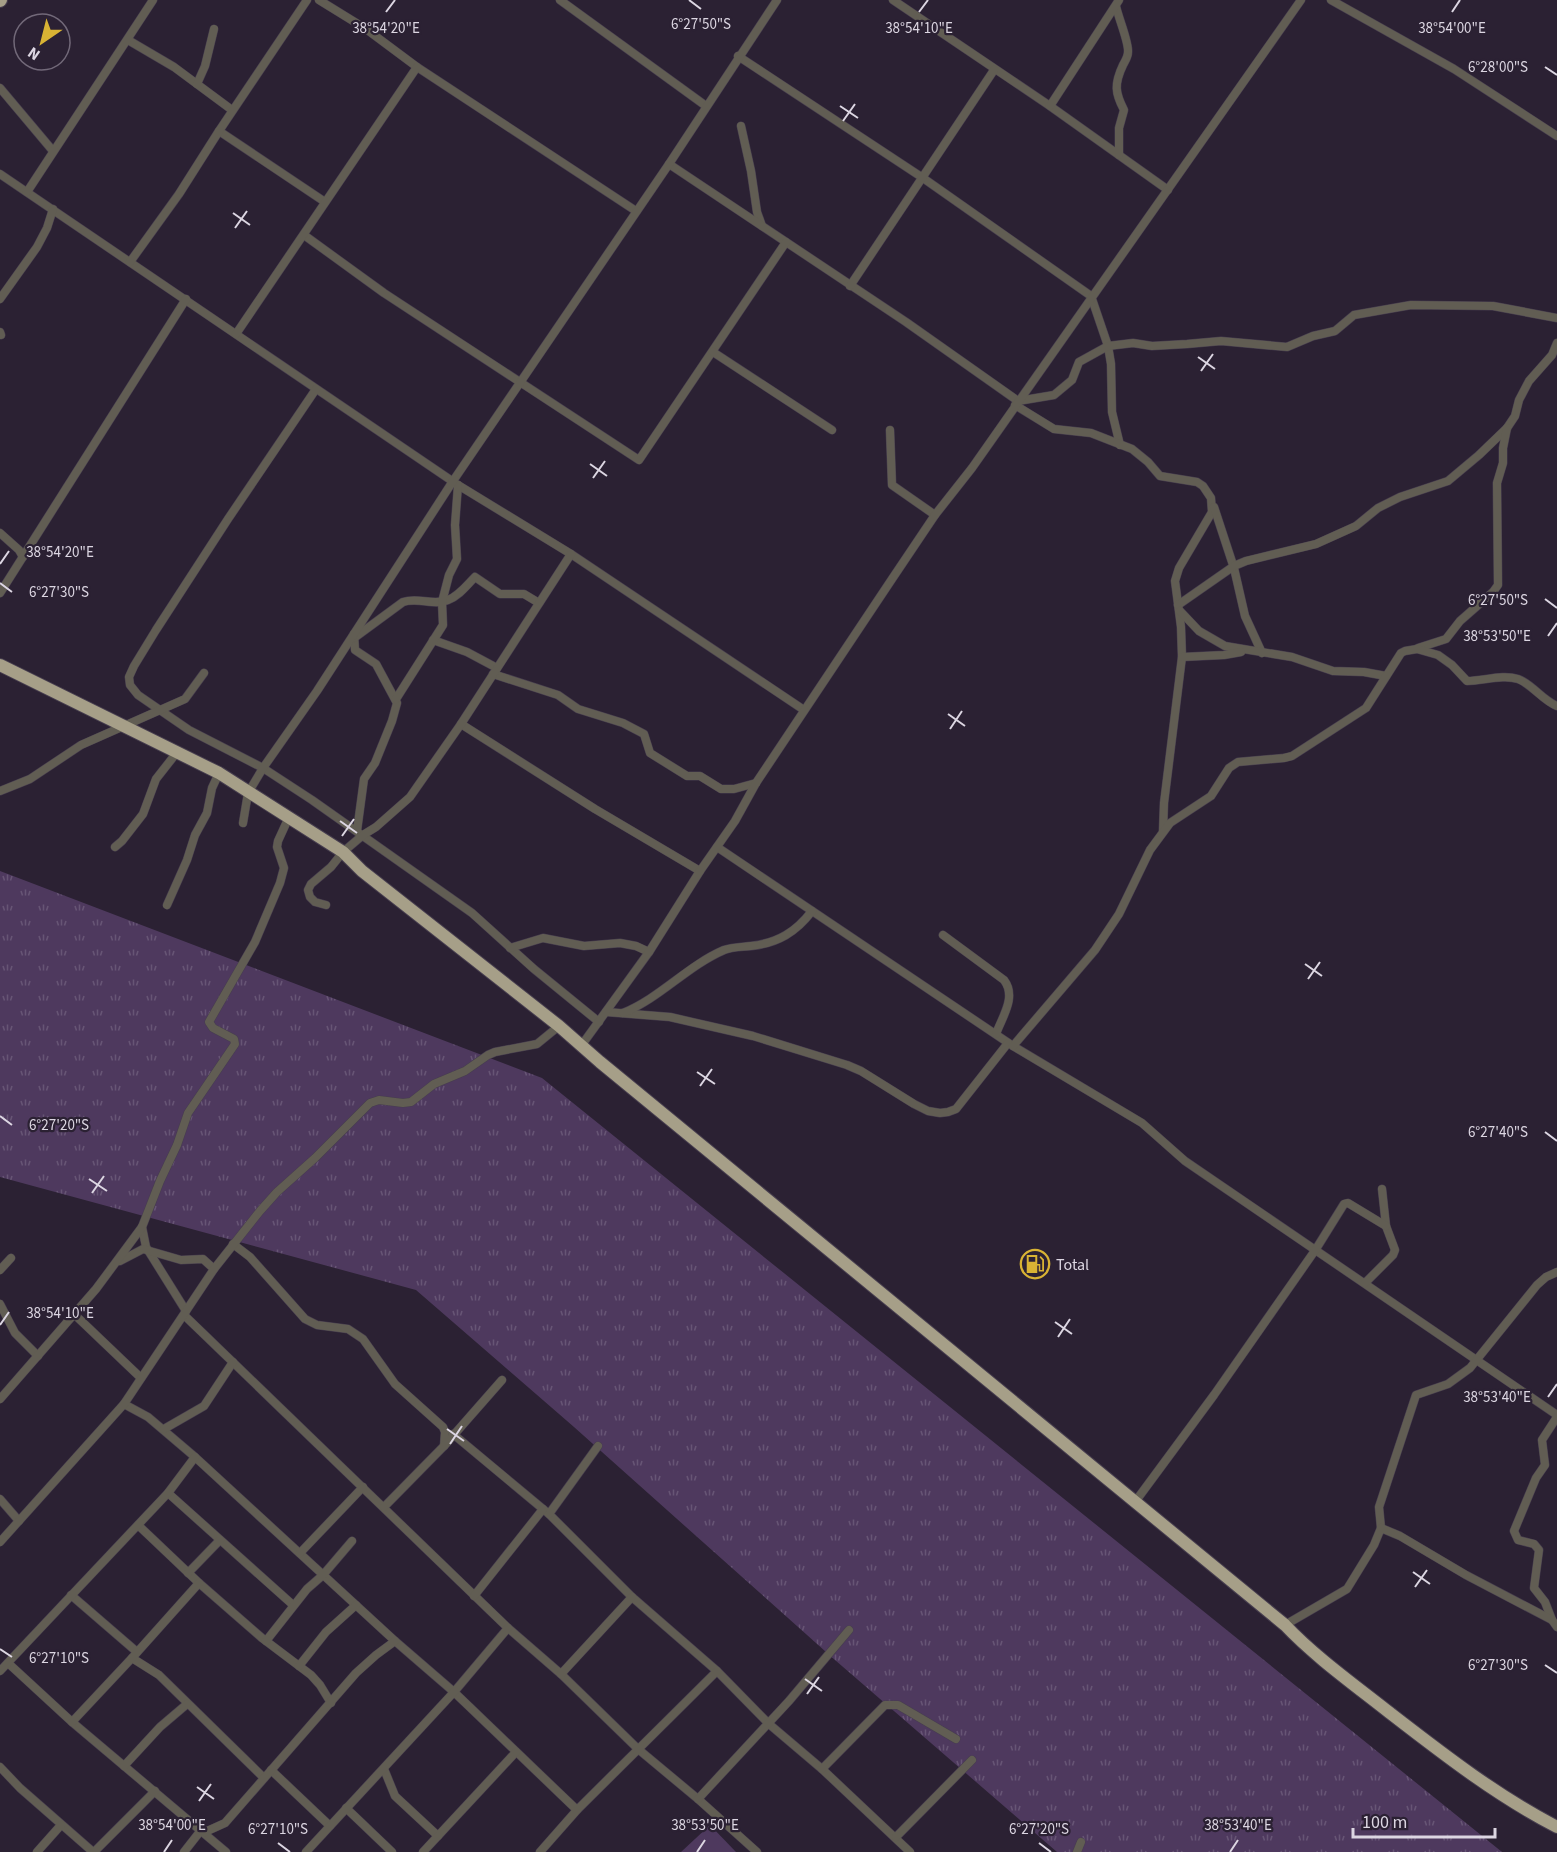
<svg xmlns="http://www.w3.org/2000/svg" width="1557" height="1852" viewBox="0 0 1557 1852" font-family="'Source Sans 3',sans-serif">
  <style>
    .grass { fill: url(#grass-tufts) }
    .garden { fill: #4e395e }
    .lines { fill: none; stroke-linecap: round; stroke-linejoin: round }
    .minor-casing { stroke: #473e4f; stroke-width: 9 }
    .trunk-casing { stroke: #473e4f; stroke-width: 14 }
    .minor { stroke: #615d53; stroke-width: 8 }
    .trunk { stroke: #a69f88; stroke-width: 12 }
    .ticks { fill: none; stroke: #dcd6e2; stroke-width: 2 }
    .labels { text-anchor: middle; stroke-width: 4.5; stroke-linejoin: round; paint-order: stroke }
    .poi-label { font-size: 16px; fill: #dcd6e2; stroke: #2b2133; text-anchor: start }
    .ticks-label { font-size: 15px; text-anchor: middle; fill: #dcd6e2; stroke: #2b2133; stroke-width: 4.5; stroke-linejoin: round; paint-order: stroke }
  </style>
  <defs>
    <pattern id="grass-tufts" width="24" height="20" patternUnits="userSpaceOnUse" patternTransform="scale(1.5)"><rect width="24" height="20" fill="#4e395e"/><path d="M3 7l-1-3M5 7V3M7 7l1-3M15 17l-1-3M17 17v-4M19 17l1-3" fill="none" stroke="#675575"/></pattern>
  </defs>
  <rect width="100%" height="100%" fill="#2b2133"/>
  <polygon class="grass" points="0,871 542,1078 1502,1852 1057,1852 835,1660 574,1427 416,1290 0,1177"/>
  <polygon class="garden" points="710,1825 736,1852 681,1852"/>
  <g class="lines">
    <g class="minor-casing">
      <g id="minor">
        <polyline points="319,0 366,29 417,67 636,211"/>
        <polyline points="560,0 706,106"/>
        <polyline points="893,0 1050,106 1168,190"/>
        <polyline points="1331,0 1454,69 1557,136"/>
        <path d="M1116,6C1118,17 1129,42 1128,52C1128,57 1125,61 1123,65C1114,84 1115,93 1124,110L1119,128V155"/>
        <polyline points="128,40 174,67 232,110"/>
        <polyline points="738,56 923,178 1091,296 1108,346 1111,364 1112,412 1120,445"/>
        <polyline points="197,84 205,66 214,29"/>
        <polyline points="0,88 53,151"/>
        <polyline points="1050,106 1119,0"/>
        <polyline points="741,126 751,171 757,212 762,226"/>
        <polyline points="219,131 325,202"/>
        <polyline points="669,164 906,322 1018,401 1054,395 1072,380 1079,362 1108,346 1133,343 1152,346 1187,344 1221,341 1287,347 1313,336 1335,331 1354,315 1411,305 1493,306 1557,318"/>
        <polyline points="0,174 458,485 571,554 804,710"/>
        <polyline points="27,192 153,0"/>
        <polyline points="304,235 384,293 639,460 786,242"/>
        <polyline points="130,262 179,194 219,131 307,0"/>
        <polyline points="850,286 994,70"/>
        <polyline points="0,299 37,247 47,228 53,209"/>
        <polyline points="0,332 1,335"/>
        <polyline points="236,334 417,67"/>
        <polyline points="713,352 832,430"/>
        <polyline points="316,389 228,519 156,630 134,666 129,677 130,685 138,695 189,730 263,768 312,800 472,913 534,969 599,1022"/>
        <polyline points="1015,405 1054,429 1091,433 1132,449 1148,462 1160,476 1197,482 1203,486 1211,498 1212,512 1179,568 1175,581 1181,627 1182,657 1164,803 1163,831"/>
        <polyline points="890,430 892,485 935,515"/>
        <polyline points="1214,507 1234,568 1245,616 1262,653"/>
        <polyline points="0,533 19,550 23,557"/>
        <polyline points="0,593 186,299"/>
        <polyline points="1178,605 1234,566 1246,561 1316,544 1356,526 1378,508 1400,497 1448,481 1479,455 1507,428 1515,416 1519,400 1529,381 1552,355 1557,343"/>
        <polyline points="1180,611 1199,631 1225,646 1292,657 1333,671 1364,672 1386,676"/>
        <polyline points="354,634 355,650 376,664 397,703 392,721 375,763 364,779 357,831"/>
        <path d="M354,638L403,602C418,597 434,606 448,600C459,596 467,585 475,577L500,594H524L539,603"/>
        <polyline points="433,640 467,652 497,668"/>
        <polyline points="1418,648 1446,639 1460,621 1493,592 1498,585 1497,483 1503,463 1503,448 1507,428"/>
        <polyline points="1182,657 1224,655 1241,652"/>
        <polyline points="493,674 558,695 578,709 623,723 644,734 650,753 687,776 700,776 721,789 734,789 756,783"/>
        <polyline points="396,699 443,625 442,602 449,575 457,559 455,525 458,485"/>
        <polyline points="461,724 595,809 700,871"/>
        <polyline points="0,791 30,779 81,745 185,699 204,673"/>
        <polyline points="243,823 248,793 263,768 317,691 453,481 669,164 777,0"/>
        <polyline points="115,847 122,841 143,814 156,779 178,751"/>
        <polyline points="717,847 1013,1046 1142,1123 1185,1161 1557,1415"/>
        <polyline points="167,905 187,860 195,835 207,813 212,788 219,773"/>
        <polyline points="326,905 315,902 310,897 308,890 311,884 331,867 343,852 363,835 376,827 410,797 461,724 571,554"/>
        <path d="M943,935L1004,980C1017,997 1002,1017 996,1034"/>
        <polyline points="510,948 543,938 584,946 620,943 636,946 649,952"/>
        <polyline points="606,1012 670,1017 753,1036 847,1065 861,1071 914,1104 928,1111 940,1113 948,1112 956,1109 1008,1043"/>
        <path d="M623,1013C660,998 687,966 724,950C732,947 742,947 751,946C778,943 796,932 812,911"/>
        <polyline points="581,1046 649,952 700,871 735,821 756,783 892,579 935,515 972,468 1301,0"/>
        <path d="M1013,1046L1095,950L1119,914L1150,850L1170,823L1211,796L1229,768L1238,762L1284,758L1292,756L1366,708L1401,653L1405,651L1417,649L1438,655L1452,665L1467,681C1483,681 1503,674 1518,679C1532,684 1542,700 1557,706"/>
        <polyline points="142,1227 146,1247 186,1311"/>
        <polyline points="233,1244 250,1257 305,1319 317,1325 348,1329 363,1339 395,1384 443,1427 445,1432 444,1446"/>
        <polyline points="120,1261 143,1249 181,1260 203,1259 214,1269"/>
        <polyline points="0,1270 11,1258"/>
        <polyline points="1365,1283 1393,1255 1395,1250 1386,1226 1382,1189"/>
        <polyline points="0,1304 15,1333 38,1356"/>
        <polyline points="74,1314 141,1378"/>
        <polyline points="184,1315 508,1628 561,1674 638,1749 698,1799 757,1852"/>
        <polyline points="0,1399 96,1289 142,1227 160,1181 177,1145 188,1113 235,1044 234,1039 213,1028 209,1022 255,942 280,883 284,868 277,847 278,841 289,817"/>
        <polyline points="124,1404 148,1417 195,1457 395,1641 454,1692 577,1810"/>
        <polyline points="1557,1417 1542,1440 1545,1465 1536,1478 1514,1531 1518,1540 1534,1544 1539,1550 1534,1588 1545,1602 1552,1620 1557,1627"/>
        <polyline points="164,1429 204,1406 233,1362"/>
        <polyline points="453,1434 549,1514 632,1597 717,1671 769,1724 822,1769 910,1852"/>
        <polyline points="168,1493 293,1605"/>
        <polyline points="0,1499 19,1521"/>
        <polyline points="1135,1502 1214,1395 1316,1249 1344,1204 1348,1203 1386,1226"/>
        <polyline points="384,1507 444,1446 502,1380"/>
        <polyline points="549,1514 598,1446"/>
        <polyline points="138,1525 199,1583 262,1638 311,1675 320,1685 331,1703"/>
        <polyline points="1381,1528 1379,1507 1416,1395 1448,1384 1470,1368 1537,1285 1546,1277 1557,1272"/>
        <polyline points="0,1542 124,1404 214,1269 260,1211 277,1192 315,1158 370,1103 379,1100 403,1103 411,1102 434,1084 465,1071 488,1055 495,1052 537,1044 559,1026"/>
        <polyline points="300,1553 363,1487"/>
        <polyline points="188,1573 220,1540"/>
        <polyline points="71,1595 137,1652"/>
        <polyline points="474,1596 543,1509"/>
        <polyline points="1285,1625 1347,1589 1374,1545 1381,1528 1400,1536 1466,1575 1552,1620"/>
        <polyline points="266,1641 307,1589 323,1575 352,1541"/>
        <polyline points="132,1658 159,1675 264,1778"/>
        <polyline points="8,1663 72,1722 226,1852"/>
        <polyline points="299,1666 326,1632 356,1605"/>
        <polyline points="0,1671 168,1493 195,1457"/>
        <polyline points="561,1674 632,1597"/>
        <polyline points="72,1722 132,1658 199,1583"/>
        <polyline points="124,1766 160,1727 187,1704"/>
        <polyline points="0,1767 20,1788 93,1852"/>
        <polyline points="384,1769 395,1796 438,1836"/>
        <polyline points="822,1769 885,1705 898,1705 956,1739"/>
        <polyline points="271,1770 330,1826"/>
        <polyline points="698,1799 789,1701 849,1630"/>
        <polyline points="346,1808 392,1852"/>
        <polyline points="205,1832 225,1823 356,1673 376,1655 395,1641"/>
        <polyline points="896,1837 972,1760"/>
        <polyline points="37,1852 61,1825"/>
        <polyline points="94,1852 155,1791"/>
        <polyline points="184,1852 202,1829"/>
        <polyline points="306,1852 454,1692 508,1628"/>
        <polyline points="423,1852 516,1752"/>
        <polyline points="540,1852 577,1810 717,1671"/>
        <polyline points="1077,1852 1081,1842"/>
      </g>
    </g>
    <g class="trunk-casing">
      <g id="trunk">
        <polyline points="0,1 1,0"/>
        <path d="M0,665L219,773L343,852L362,871L559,1026L600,1062L1285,1625C1314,1656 1356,1686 1390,1713C1443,1754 1497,1796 1557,1827"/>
      </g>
    </g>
    <use href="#minor" class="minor"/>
    <use href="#trunk" class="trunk"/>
  </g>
  <path class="ticks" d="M689,0L701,9M386,12L395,0M919,12L928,0M1452,12L1460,0M1545,67L1557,75M840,106L858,118M843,121L855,104M233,213L250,225M235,228L247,211M1198,357L1215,369M1201,371L1213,354M590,464L607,476M593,478L605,461M0,564L9,551M0,583L12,592M1545,599L1557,608M1548,636L1557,623M948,714L965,726M950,729L962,711M340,821L357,833M342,836L354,819M1305,964L1322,976M1308,979L1320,962M697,1072L715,1084M700,1086L712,1069M0,1116L12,1125M1545,1132L1557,1141M89,1179L107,1191M92,1193L104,1176M1055,1322L1072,1334M0,1325L9,1312M1058,1337L1070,1319M1548,1397L1557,1384M447,1429L464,1441M450,1444L462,1426M1413,1572L1430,1584M1415,1587L1427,1570M0,1649L12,1657M1545,1665L1557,1673M805,1679L822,1691M807,1694L819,1677M197,1787L214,1799M199,1801L211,1784M278,1843L290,1852M1039,1843L1051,1852M164,1852L172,1840M697,1852L705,1840M1230,1852L1238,1840"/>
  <defs>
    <g id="fuel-ring" transform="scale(1.5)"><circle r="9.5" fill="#2b2133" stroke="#d9b334" stroke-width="1.5"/><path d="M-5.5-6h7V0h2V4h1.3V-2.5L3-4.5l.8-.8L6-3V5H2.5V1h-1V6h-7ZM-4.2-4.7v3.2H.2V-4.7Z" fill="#d9b334"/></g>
  </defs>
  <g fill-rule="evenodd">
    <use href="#fuel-ring" x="1035" y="1264"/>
  </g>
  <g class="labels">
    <g class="poi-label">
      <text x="1056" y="1270">Total</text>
    </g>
  </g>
  <g class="ticks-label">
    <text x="701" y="29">6°27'50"S</text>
    <text x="386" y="33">38°54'20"E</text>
    <text x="919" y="33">38°54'10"E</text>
    <text x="1452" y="33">38°54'00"E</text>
    <text x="1498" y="72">6°28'00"S</text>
    <text x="60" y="557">38°54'20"E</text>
    <text x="59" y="597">6°27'30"S</text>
    <text x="1498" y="605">6°27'50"S</text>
    <text x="1497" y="641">38°53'50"E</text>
    <text x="59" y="1130">6°27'20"S</text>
    <text x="1498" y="1137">6°27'40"S</text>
    <text x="60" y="1318">38°54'10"E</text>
    <text x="1497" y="1402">38°53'40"E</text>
    <text x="59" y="1663">6°27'10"S</text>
    <text x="1498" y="1670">6°27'30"S</text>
    <text x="172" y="1830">38°54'00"E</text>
    <text x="705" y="1830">38°53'50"E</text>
    <text x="1238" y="1830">38°53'40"E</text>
    <text x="278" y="1834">6°27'10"S</text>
    <text x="1039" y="1834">6°27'20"S</text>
  </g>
  <g transform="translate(42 42) rotate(215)"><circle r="28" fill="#2b2133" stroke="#726979" stroke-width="1.5"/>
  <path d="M0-4.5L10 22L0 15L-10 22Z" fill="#d9b334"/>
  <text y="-9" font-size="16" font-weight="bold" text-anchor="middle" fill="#dcd6e2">N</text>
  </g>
  <path d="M1353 1828v9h142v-9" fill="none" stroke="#dcd6e2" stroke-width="3"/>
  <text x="1362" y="1828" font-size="18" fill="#dcd6e2" stroke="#2b2133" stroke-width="4.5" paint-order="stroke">100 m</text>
</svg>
